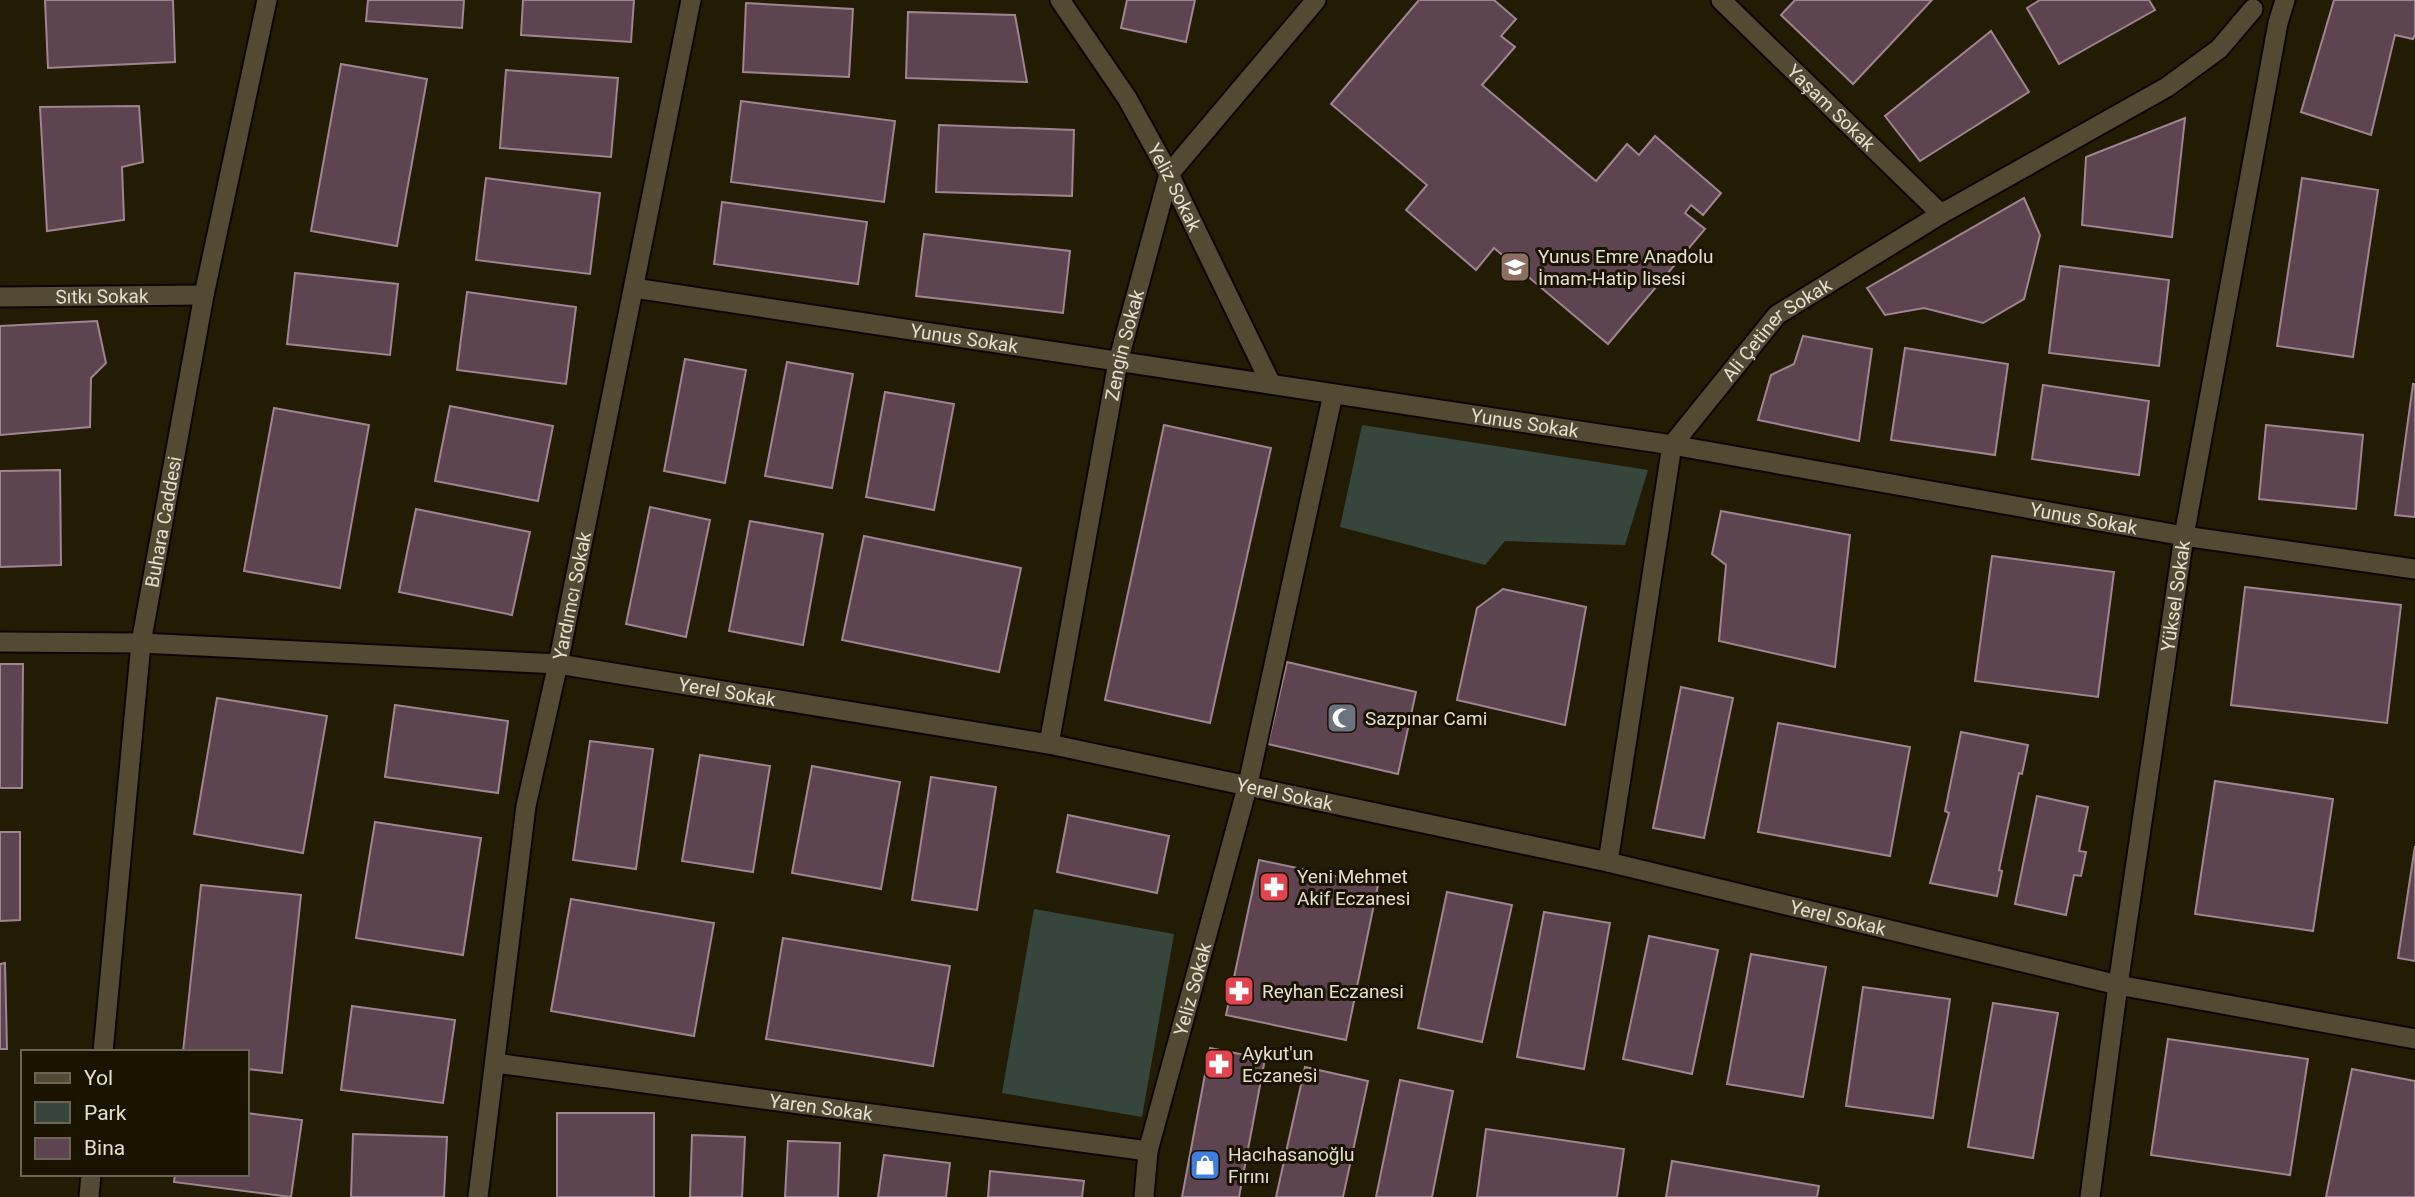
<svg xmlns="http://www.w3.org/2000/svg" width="2415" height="1197" viewBox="0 0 2415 1197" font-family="Roboto,sans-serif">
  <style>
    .green { fill: #37463d }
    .building { fill: #5e4451; stroke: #a08492; stroke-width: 2 }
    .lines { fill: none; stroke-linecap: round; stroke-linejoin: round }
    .minor-casing { stroke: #0c0600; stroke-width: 23 }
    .secondary-casing { stroke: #0c0600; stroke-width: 23 }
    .minor { stroke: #524a32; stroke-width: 19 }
    .secondary { stroke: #524a32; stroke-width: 19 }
    .labels { text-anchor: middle; stroke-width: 6; stroke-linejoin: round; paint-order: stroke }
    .street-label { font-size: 19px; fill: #e3dfd1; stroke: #1a1300 }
    .poi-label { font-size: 19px; fill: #e3dfd1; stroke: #1a1300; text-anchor: start }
  </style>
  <rect width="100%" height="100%" fill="#231c05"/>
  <g class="green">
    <polygon points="1362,425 1648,470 1625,545 1505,541 1485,565 1340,527"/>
    <polygon points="1034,909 1174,934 1142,1117 1002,1093"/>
  </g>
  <g class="building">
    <polygon points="45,0 173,0 175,62 48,68"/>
    <polygon points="368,0 464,0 462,28 366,21"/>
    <polygon points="523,0 634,0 631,42 521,35"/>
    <polygon points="1127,0 1195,0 1186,42 1121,28"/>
    <polygon points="1419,0 1494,0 1516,19 1501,36 1515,47 1482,85 1596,181 1627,144 1639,155 1655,136 1721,193 1703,215 1691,205 1685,213 1705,229 1608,344 1494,248 1476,270 1406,210 1427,185 1331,104"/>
    <polygon points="1795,0 1932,0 1853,84 1781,15"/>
    <polygon points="2040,0 2149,0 2155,10 2059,64 2027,8"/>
    <polygon points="2334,0 2415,0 2415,35 2413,39 2395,35 2371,135 2301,112"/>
    <polygon points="746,3 853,9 849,77 743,72"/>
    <polygon points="908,12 1015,15 1027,82 906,78"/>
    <polygon points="1991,31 2029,92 1920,161 1885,116"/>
    <polygon points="341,64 427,79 397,246 311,231"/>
    <polygon points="506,70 618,78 611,157 500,148"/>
    <polygon points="741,101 895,121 884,202 731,182"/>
    <polygon points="139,106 143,162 122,167 124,220 47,231 40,107"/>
    <polygon points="2185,118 2172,237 2082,225 2086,157"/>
    <polygon points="939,125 1074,130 1072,196 936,192"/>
    <polygon points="486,178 600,193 590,274 476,260"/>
    <polygon points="2302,178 2378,190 2353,357 2277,346"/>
    <polygon points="2024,198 2040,235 2024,299 1983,323 1924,308 1885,315 1867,288"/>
    <polygon points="722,202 867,222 858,284 714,264"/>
    <polygon points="924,234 1070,251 1063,313 916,296"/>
    <polygon points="2060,266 2169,280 2159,366 2049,353"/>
    <polygon points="295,273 398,284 390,355 287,344"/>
    <polygon points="467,292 576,307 566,384 457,370"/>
    <polygon points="97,321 106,363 91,378 90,427 0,435 0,326"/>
    <polygon points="1803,336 1872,349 1859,441 1758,420 1771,375 1794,364"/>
    <polygon points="1905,348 2008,364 1995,455 1891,440"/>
    <polygon points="685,359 746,370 725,483 664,471"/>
    <polygon points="787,362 853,374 832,488 765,476"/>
    <polygon points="2413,384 2415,384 2415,517 2395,515"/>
    <polygon points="2043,385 2149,401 2139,475 2032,459"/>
    <polygon points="885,392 954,404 934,510 866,497"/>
    <polygon points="450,406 553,426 538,501 435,481"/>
    <polygon points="274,408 369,425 340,588 244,571"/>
    <polygon points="1164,425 1271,448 1210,723 1105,700"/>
    <polygon points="2266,425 2363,435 2356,509 2259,499"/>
    <polygon points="60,470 61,565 0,567 0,471"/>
    <polygon points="650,507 710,520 686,637 626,624"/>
    <polygon points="416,509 530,532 512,615 399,592"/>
    <polygon points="1721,511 1850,535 1835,667 1719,641 1726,565 1712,554"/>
    <polygon points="750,521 823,534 803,645 729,631"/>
    <polygon points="864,536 1021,568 999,672 842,640"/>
    <polygon points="1992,556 2114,572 2098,697 1975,681"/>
    <polygon points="2245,587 2401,605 2387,723 2231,705"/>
    <polygon points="1503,589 1586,607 1565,725 1457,700 1477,608"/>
    <polygon points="1287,662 1416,692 1398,774 1268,744"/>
    <polygon points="0,664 23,664 22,788 0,788"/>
    <polygon points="1681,687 1733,698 1704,838 1653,828"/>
    <polygon points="217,698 327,716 303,853 194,834"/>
    <polygon points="395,705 508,721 498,793 385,777"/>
    <polygon points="1778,723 1910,747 1890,856 1758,832"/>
    <polygon points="1961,732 2028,745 2022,774 2019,773 1999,870 2002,871 1997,896 1930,883 1949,813 1945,811"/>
    <polygon points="590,741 653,749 636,869 573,860"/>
    <polygon points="700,755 770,766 753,872 682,861"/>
    <polygon points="812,766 900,782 881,889 792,873"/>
    <polygon points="931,777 996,787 977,910 912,900"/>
    <polygon points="2215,781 2333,799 2313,931 2195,914"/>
    <polygon points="2037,796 2088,807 2079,851 2086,852 2081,876 2074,875 2066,915 2015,904"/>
    <polygon points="1068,815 1169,836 1157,893 1057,872"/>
    <polygon points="375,822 481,838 463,955 356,938"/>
    <polygon points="0,832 20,832 20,920 0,921"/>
    <polygon points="2415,846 2415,961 2398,958"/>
    <polygon points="1259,860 1378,885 1346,1040 1226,1015"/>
    <polygon points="201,885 301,895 282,1073 247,1069 247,1052 183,1052"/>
    <polygon points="1447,892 1512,905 1482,1042 1418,1028"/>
    <polygon points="571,899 714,923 694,1036 551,1011"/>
    <polygon points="1544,912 1610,923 1584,1069 1517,1057"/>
    <polygon points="1649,936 1718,950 1692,1074 1623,1059"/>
    <polygon points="783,938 950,966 933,1066 766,1039"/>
    <polygon points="1751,954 1826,967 1803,1097 1727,1084"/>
    <polygon points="5,963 7,1049 0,1049 0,964"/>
    <polygon points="1863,987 1950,999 1933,1118 1846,1106"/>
    <polygon points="1993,1003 2058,1013 2033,1158 1968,1147"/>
    <polygon points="352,1006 455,1020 443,1103 341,1090"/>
    <polygon points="2168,1039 2308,1059 2290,1175 2151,1155"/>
    <polygon points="1210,1048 1265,1059 1239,1197 1182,1197"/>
    <polygon points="1305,1067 1368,1081 1343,1197 1276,1197"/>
    <polygon points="2352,1069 2415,1081 2415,1197 2326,1197"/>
    <polygon points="1400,1080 1453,1091 1432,1197 1376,1197"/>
    <polygon points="247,1113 302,1120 291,1197 174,1182 175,1174 247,1174"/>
    <rect x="557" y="1113" width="97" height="84"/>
    <polygon points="1486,1129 1624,1149 1617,1197 1477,1197"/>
    <polygon points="353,1134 447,1137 444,1197 351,1197"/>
    <polygon points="692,1135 745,1137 742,1197 690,1197"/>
    <polygon points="788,1141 840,1143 838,1197 785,1197"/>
    <polygon points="884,1155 950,1163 946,1197 878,1197"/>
    <polygon points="1672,1161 1819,1186 1817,1197 1666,1197"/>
    <polygon points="990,1171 1084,1181 1082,1197 988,1197"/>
  </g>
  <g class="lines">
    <g class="minor-casing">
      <g id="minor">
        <path id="s1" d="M1060,0L1127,98L1169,174L1271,384"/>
        <path id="s2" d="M1721,0L1941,214"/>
        <path id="s3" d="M634,288L1672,445L2184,536L2415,569"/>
        <path id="s4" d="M0,297L204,295"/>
        <path id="s5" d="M0,642L141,643L558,664L1049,744L1608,862L2118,985L2415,1039"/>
        <path id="s6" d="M1049,744L1118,362L1169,174L1316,0"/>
        <path id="s7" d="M1608,862L1672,445L1777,315L1941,214L2167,87L2219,49L2253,9"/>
        <path id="s8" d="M495,1063L1148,1151"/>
        <path id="s9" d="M478,1197L526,806L558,664L691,0"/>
        <path id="s10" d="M1144,1197L1148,1151L1248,784L1333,394"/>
        <path id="s11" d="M2090,1197L2118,985L2184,536L2278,23L2285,0"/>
      </g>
    </g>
    <g class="secondary-casing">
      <g id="secondary">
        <path id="s12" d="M103,1052L141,643L204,295L267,0"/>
        <polyline points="89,1197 91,1174"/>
      </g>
    </g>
    <use href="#minor" class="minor"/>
    <use href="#secondary" class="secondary"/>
  </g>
  <defs>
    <g id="school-square" transform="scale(1.575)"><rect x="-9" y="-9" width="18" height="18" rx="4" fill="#8d6e63" stroke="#1a1300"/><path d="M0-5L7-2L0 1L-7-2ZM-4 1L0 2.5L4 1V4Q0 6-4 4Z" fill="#fff"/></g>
    <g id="mosque-square" transform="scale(1.575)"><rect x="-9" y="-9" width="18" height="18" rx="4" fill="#6b7280" stroke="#1a1300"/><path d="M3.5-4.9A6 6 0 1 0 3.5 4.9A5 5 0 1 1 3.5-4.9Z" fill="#fff"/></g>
    <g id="pharmacy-square" transform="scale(1.575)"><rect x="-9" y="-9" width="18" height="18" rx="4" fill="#e0444e" stroke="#1a1300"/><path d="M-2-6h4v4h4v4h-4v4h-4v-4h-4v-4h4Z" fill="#fff"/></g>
    <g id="shop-square" transform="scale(1.575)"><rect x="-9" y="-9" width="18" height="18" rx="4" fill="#3f7fe0" stroke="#1a1300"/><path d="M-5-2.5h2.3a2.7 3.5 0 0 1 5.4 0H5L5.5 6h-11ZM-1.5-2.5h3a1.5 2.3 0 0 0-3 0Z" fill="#fff"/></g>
  </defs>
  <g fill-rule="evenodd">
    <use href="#school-square" x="1515" y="267"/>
    <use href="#mosque-square" x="1342" y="718"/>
    <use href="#pharmacy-square" x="1274" y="887"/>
    <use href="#pharmacy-square" x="1239" y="991"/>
    <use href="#pharmacy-square" x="1219" y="1064"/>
    <use href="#shop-square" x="1205" y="1165"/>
  </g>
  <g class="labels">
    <g class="street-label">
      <text dy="7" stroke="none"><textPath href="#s2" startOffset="154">Yaşam Sokak</textPath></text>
      <text dy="7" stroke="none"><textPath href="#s1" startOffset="220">Yeliz Sokak</textPath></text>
      <text dy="7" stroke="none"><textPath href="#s4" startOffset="102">Sıtkı Sokak</textPath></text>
      <text dy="7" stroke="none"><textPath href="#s7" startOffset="579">Ali Çetiner Sokak</textPath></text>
      <text dy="7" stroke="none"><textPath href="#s3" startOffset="334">Yunus Sokak</textPath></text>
      <text dy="7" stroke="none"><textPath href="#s6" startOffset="406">Zengin Sokak</textPath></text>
      <text dy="7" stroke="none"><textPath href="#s3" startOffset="901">Yunus Sokak</textPath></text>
      <text dy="7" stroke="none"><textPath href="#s3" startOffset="1468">Yunus Sokak</textPath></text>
      <text dy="7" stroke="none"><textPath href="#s12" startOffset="534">Buhara Caddesi</textPath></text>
      <text dy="7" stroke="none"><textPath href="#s11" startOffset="607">Yüksel Sokak</textPath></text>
      <text dy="7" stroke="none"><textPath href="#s9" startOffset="609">Yardımcı Sokak</textPath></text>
      <text dy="7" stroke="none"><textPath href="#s5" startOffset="730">Yerel Sokak</textPath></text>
      <text dy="7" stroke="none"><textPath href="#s5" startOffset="1297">Yerel Sokak</textPath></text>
      <text dy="7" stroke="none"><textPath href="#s5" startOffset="1864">Yerel Sokak</textPath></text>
      <text dy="7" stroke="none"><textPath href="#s10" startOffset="214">Yeliz Sokak</textPath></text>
      <text dy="7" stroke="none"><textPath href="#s8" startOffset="329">Yaren Sokak</textPath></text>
    </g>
    <g class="poi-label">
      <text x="1538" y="263">Yunus Emre Anadolu<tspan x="1538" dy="22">İmam-Hatip lisesi</tspan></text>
      <text x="1365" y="725">Sazpınar Cami</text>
      <text x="1297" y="883">Yeni Mehmet<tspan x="1297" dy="22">Akif Eczanesi</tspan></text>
      <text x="1262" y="998">Reyhan Eczanesi</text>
      <text x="1242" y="1060">Aykut'un<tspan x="1242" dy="22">Eczanesi</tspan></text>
      <text x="1228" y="1161">Hacıhasanoğlu<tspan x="1228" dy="22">Fırını</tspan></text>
    </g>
  </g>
  <rect x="21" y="1050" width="228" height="126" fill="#1a1300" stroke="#6a6554" stroke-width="2"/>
  <rect x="35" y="1073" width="35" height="10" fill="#524a32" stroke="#6a6554" stroke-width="2"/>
  <text x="84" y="1085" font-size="21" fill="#e3dfd1">Yol</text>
  <rect x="35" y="1102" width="35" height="21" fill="#37463d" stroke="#6a6554" stroke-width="2"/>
  <text x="84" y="1120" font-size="21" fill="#e3dfd1">Park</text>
  <rect x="35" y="1138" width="35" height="21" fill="#5e4451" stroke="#6a6554" stroke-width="2"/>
  <text x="84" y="1155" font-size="21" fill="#e3dfd1">Bina</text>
</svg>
